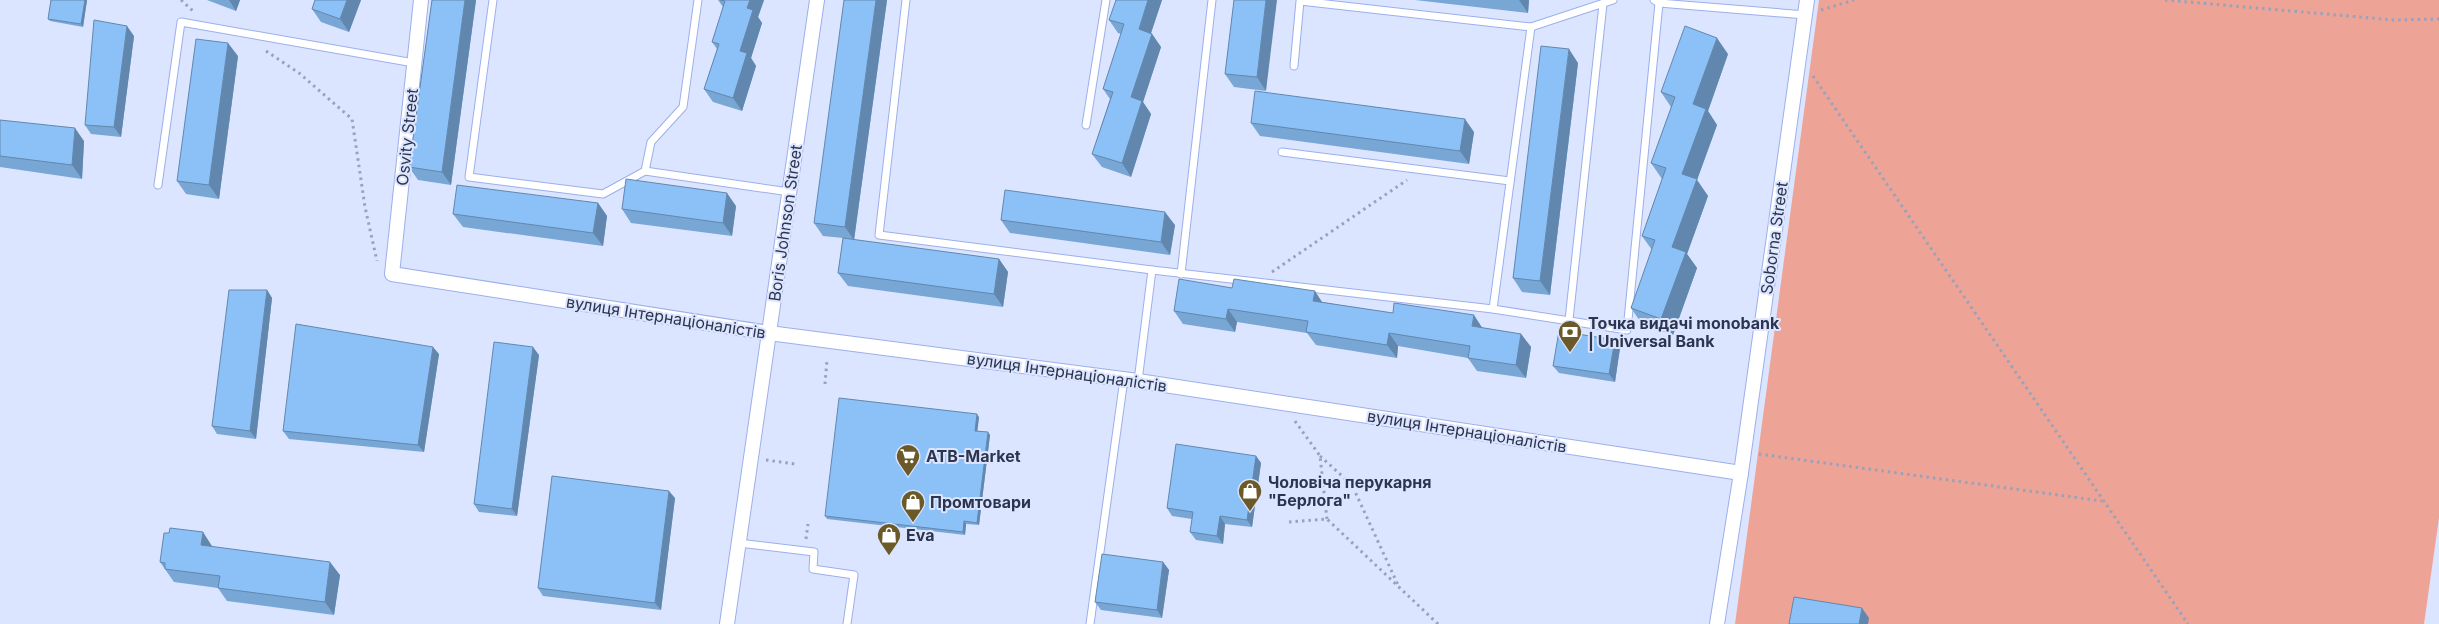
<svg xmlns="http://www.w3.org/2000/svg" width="2439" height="624" viewBox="0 0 2439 624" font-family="Inter,sans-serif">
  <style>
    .green { fill: #eda497 }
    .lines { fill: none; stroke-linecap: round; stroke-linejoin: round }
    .lane-casing { stroke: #9bafec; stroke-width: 9 }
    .street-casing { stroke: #9bafec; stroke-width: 16 }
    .path { stroke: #99a1bb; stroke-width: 3; stroke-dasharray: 2.5 4; stroke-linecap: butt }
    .lane { stroke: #fff; stroke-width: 7 }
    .street { stroke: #fff; stroke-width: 14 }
    .wall { fill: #78a6d5 }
    .shaded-wall { fill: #6287ae }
    .building { fill: #8cc1f8; stroke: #6287ae }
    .labels { text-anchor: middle; stroke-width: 4; stroke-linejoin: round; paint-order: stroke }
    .street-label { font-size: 16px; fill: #2d354e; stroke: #dce5ff }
    .poi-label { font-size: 16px; font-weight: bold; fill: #2d354e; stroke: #dce5ff; text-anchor: start }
  </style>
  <rect width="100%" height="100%" fill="#dce5ff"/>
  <polygon class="green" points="1819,0 2439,0 2439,518 2424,624 1735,624"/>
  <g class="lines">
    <g class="lane-casing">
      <g id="lane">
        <polyline points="493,0 469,177 603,194 645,171 651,142 683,107 698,0"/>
        <polyline points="906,0 879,235 1152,270 1493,309 1627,330 1659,3"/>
        <polyline points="1654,0 1659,3 1806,15"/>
        <polyline points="1294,66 1300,1 1531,27 1613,0"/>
        <polyline points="1086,125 1106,0"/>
        <polyline points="1282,152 1510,181"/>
        <polyline points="645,171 789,192"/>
        <polyline points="158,185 181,22 414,63"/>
        <polyline points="1181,274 1212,0"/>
        <polyline points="1493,309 1531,27"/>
        <polyline points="1569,320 1603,4"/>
        <polyline points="1138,381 1152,270"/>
        <polyline points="739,543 814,552 813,569 854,575 847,624"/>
        <polyline points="1090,624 1124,379"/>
      </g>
    </g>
    <g class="street-casing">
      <g id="street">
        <polyline points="421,0 392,274 769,333 1138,381 1741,473"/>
        <polyline points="727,624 817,0"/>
        <polyline points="1717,624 1741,473 1807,0"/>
      </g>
    </g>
    <g class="path">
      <polyline points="181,0 193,11"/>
      <polyline points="2165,0 2394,20 2439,19"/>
      <polyline points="1821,10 1854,0"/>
      <polyline points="266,51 299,73 352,119 365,207 377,261"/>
      <polyline points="1813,76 2188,624"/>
      <polyline points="1272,272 1407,180"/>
      <polyline points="825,384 827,360"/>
      <polyline points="1295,421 1320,456 1327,519"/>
      <polyline points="1759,454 2102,501"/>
      <polyline points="1320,456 1352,485 1398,585"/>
      <polyline points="766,460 795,464"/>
      <polyline points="1289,522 1327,519 1438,624"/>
      <polyline points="806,539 808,524"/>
    </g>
    <use href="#lane" class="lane"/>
    <use href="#street" class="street"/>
  </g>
  <g class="wall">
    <polygon points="51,0 87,0 83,27 50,21 48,19"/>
    <polygon points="207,0 240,0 236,11"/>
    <polygon points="315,0 361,0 349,32 321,22 312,9"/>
    <polygon points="432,0 476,0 451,185 418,180 409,167"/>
    <polygon points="718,0 764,0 758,17 762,23 751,58 756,66 742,111 713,102 704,89 717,49 712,42 723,7"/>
    <polygon points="887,0 854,240 999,259 1008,272 1003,307 848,286 838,273 843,238 823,236 814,223"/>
    <polygon points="1116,0 1162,0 1151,33 1152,34 1161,47 1143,102 1151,114 1131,177 1102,167 1092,154 1110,99 1103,89 1121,34 1118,33 1109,20"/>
    <polygon points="1234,0 1266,91 1234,87 1225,74"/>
    <polygon points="1415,0 1529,0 1528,13"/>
    <polygon points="134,36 121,137 91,134 85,125"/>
    <polygon points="1728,54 1708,111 1717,125 1697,180 1708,196 1687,254 1697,268 1673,335 1642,324 1631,308 1652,250 1642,236 1662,179 1651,163 1671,107 1661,92"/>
    <polygon points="238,56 219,199 186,194 177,181"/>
    <polygon points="1578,63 1550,295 1522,292 1513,278"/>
    <polygon points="0,120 84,141 82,179 0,167"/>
    <polygon points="1251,123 1474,132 1469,164 1260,136"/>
    <polygon points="598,203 607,216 603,246 463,227 453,214"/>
    <polygon points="736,206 732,236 631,223 622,209"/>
    <polygon points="1001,220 1175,225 1170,255 1010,233"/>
    <polygon points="267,290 272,298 256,439 217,434 212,426"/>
    <polygon points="1322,302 1521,334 1531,347 1526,378 1477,371 1468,358 1398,346 1397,358 1316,345 1307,333 1237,322 1235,332 1183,324 1174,311"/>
    <polygon points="1615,340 1620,348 1615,382 1559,373 1553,366"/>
    <polygon points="439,354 424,452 289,439 283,431"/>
    <polygon points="539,355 517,516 479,512 474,504"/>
    <polygon points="979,417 977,431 990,435 979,525 966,524 965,535 827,519 825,516"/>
    <polygon points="1256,456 1261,463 1252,527 1225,524 1223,544 1196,540 1190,532 1192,519 1172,516 1167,508"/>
    <polygon points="675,498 661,610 543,596 538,588"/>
    <polygon points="212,546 212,547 340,575 334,615 227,601 218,588 174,582 160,562"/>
    <polygon points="1163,562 1169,570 1162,618 1101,610 1095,602"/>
  </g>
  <g class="shaded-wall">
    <polygon points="85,0 87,0 83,27 81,24"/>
    <polygon points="229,0 240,0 236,11"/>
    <polygon points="347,0 361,0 349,32 340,19"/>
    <polygon points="465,0 476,0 451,185 442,172"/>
    <polygon points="750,0 764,0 758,17 762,23 751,58 756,66 742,111 733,98 747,8"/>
    <polygon points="876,0 887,0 854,240 845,227"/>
    <polygon points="1148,0 1162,0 1148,42 1139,29"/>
    <polygon points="1266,0 1277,0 1266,91 1257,77"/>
    <polygon points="1519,0 1529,0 1528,13"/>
    <polygon points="127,26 134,36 121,137 114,127"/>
    <polygon points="1152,34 1161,47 1143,102 1151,114 1131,177 1122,163 1131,97"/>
    <polygon points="1717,38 1728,54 1708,111 1717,125 1697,180 1708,196 1687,254 1697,268 1673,335 1661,319 1682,174 1693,104"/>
    <polygon points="228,43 238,56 219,199 209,185"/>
    <polygon points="1569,49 1578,63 1550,295 1540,281"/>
    <polygon points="1465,119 1474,132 1469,164 1460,151"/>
    <polygon points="75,128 84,141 82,179 72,165"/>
    <polygon points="727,193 736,206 732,236 723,223"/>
    <polygon points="598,203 607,216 603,246 593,233"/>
    <polygon points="1165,212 1175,225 1170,255 1161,242"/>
    <polygon points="999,259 1008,272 1003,307 994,294"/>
    <polygon points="267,290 272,298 256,439 250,431"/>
    <polygon points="1315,291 1324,305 1313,301"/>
    <polygon points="1228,309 1237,322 1235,332 1226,319"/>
    <polygon points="1474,315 1483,329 1472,326"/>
    <polygon points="1389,333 1398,346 1397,358 1387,345"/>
    <polygon points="1521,334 1531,347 1526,378 1516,365"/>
    <polygon points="1615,340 1620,348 1615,382 1609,374"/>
    <polygon points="433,347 439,354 424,452 418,445"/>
    <polygon points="533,347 539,355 517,516 512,509"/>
    <polygon points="977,414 979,417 977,434 975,431"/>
    <polygon points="988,432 990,435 979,525 977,523"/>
    <polygon points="1256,456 1261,463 1252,527 1247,520"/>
    <polygon points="669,491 675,498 661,610 655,603"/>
    <polygon points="1220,516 1225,524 1223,544 1217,536"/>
    <polygon points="964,521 966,524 965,535 963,532"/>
    <polygon points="203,532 212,546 211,558 201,545"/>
    <polygon points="330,562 340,575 334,615 325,602"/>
    <polygon points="1163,562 1169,570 1162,618 1157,610"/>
    <polygon points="1862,608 1869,618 1868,624 1859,624"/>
  </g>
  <g class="building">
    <polygon points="51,0 85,0 81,24 48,19"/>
    <polygon points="315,0 347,0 340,19 312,9"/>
    <polygon points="432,0 465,0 442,172 409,167"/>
    <polygon points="720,0 750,0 747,8 753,10 740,51 747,53 733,98 704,89 719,44 712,42 725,1"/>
    <polygon points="844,0 876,0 845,227 814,223"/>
    <polygon points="1116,0 1148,0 1139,29 1152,34 1131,97 1142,101 1122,163 1092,154 1113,92 1103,89 1124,24 1109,20"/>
    <polygon points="1234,0 1266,0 1257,77 1225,74"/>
    <polygon points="94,20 127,26 114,127 85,125"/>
    <polygon points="1685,26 1717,38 1693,104 1706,109 1682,174 1697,179 1672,247 1686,252 1661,319 1631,308 1655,240 1642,236 1666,168 1651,163 1675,97 1661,92"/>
    <polygon points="196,39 228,43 209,185 177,181"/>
    <polygon points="1541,46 1569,49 1540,281 1513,278"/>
    <polygon points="1255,91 1465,119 1460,151 1251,123"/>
    <polygon points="0,120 75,128 72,165 0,156"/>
    <polygon points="626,179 727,193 723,223 622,209"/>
    <polygon points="457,185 598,203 593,233 453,214"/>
    <polygon points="1005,190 1165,212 1161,242 1001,220"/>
    <polygon points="843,238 999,259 994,294 838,273"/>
    <polygon points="1179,279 1232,288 1234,279 1315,291 1313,301 1393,313 1394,303 1474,315 1472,326 1521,334 1516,365 1468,358 1470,346 1389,333 1387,345 1306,332 1308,321 1228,309 1226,319 1174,311"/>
    <polygon points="229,290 267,290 250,431 212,426"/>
    <polygon points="296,324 433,347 418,445 283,431"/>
    <polygon points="1559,331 1615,340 1609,374 1553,366"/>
    <polygon points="494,342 533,347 512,509 474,504"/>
    <polygon points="839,398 977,414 975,431 988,432 977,523 964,521 963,532 825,516"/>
    <polygon points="1176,444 1256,456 1247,520 1220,516 1217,536 1190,532 1193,512 1167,508"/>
    <polygon points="552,476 669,491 655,603 538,588"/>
    <polygon points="170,528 203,532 201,545 330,562 325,602 218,588 220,576 165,569 165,563 160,562 164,533 169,533"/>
    <polygon points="1102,554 1163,562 1157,610 1095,602"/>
    <polygon points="1794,597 1862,608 1859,624 1789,624"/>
  </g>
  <defs>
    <g id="bank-pin" transform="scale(1.25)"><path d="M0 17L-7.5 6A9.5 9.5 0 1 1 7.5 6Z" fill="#6b5a28" stroke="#dce5ff"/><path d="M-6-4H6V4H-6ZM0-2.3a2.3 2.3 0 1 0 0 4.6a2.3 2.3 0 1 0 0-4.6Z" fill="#fff"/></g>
    <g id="supermarket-pin" transform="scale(1.25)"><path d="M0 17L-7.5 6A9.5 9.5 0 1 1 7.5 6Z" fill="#6b5a28" stroke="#dce5ff"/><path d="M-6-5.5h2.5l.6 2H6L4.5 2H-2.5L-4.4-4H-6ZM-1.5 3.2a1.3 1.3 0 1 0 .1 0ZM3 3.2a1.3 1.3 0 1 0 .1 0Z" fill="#fff"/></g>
    <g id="shop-pin" transform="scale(1.25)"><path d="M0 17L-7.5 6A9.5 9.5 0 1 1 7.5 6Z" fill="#6b5a28" stroke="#dce5ff"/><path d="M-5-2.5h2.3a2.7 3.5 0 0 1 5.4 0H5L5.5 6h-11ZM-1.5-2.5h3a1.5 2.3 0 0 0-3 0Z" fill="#fff"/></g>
  </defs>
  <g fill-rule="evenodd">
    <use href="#bank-pin" x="1570" y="332"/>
    <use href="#supermarket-pin" x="908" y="456"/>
    <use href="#shop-pin" x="1250" y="491"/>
    <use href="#shop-pin" x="913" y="502"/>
    <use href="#shop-pin" x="889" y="535"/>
  </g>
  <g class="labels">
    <g class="street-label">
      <text transform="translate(407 137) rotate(-84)" y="6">Osvity Street</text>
      <text transform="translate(785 223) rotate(-82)" y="6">Boris Johnson Street</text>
      <text transform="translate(1774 238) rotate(-82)" y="6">Soborna Street</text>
      <text transform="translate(666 317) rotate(9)" y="6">вулиця Інтернаціоналістів</text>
      <text transform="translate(1067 372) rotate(8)" y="6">вулиця Інтернаціоналістів</text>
      <text transform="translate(1467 431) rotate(9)" y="6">вулиця Інтернаціоналістів</text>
    </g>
    <g class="poi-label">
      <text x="1588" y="329">Точка видачі monobank<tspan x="1588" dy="18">| Universal Bank</tspan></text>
      <text x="926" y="462">ATB-Market</text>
      <text x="1268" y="488">Чоловіча перукарня<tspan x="1268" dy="18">"Берлога"</tspan></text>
      <text x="930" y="508">Промтовари</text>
      <text x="906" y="541">Eva</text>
    </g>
  </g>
</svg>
